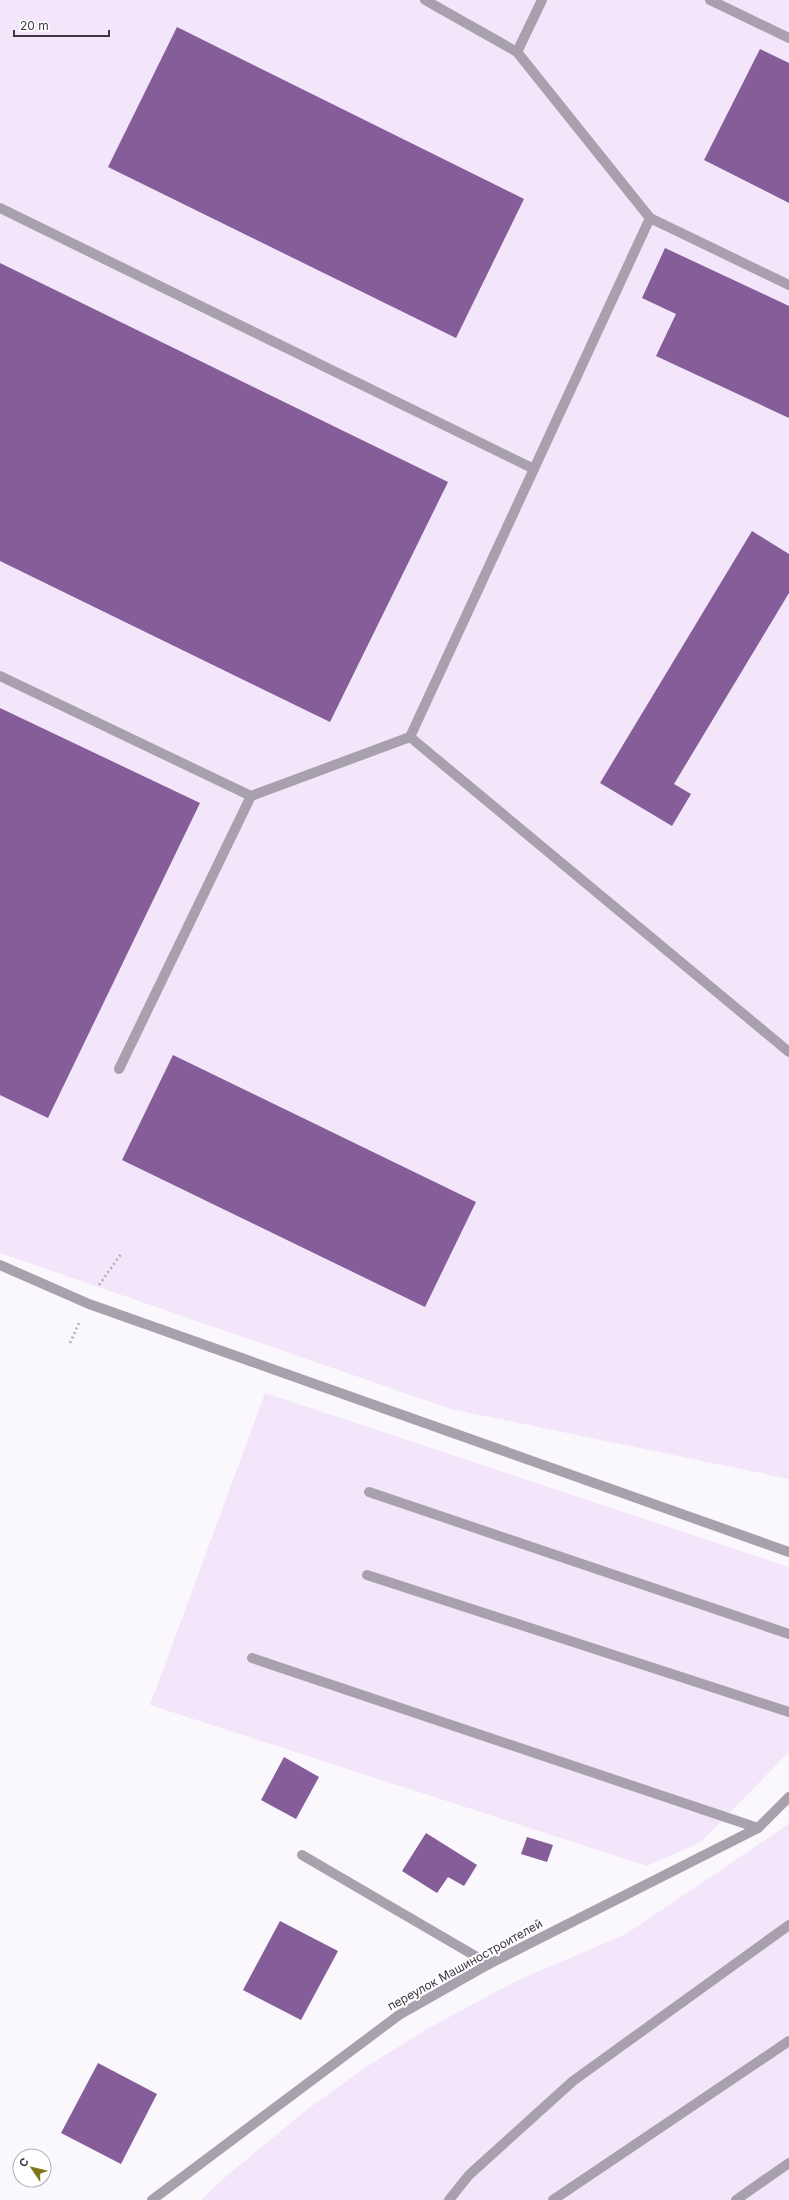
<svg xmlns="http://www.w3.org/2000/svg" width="789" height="2200" viewBox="0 0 789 2200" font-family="Inter,sans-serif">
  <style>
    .built { fill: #f3e6fb }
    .building { fill: #845d99 }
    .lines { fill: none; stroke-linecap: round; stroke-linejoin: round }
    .path { stroke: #b2aeb6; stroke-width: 2.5; stroke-dasharray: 2 3; stroke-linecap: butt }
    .service { stroke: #a8a0ac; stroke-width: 10 }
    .minor { stroke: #a8a0ac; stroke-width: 10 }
    .labels { text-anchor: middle; stroke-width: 4; stroke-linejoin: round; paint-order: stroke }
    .street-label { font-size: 12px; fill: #3f3844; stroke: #fff }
  </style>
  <rect width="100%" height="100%" fill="#faf7fd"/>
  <g class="built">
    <polygon points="0,0 789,0 789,1479 451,1409 0,1253"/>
    <polygon points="265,1393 789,1567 789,1752 701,1842 647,1866 150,1705"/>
    <polygon points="789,1824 789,2200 201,2200 224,2178 309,2108 366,2067 427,2029 518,1980 626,1934"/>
  </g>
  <g class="building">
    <polygon points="177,27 524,199 456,338 108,167"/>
    <polygon points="760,49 789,63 789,203 704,160"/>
    <polygon points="665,248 789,306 789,418 656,356 676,314 642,298"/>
    <polygon points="0,263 448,482 330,722 0,561"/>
    <polygon points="752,531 789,554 789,593 674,784 691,794 672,826 600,783"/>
    <polygon points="0,708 200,803 48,1118 0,1095"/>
    <polygon points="173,1055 476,1202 425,1307 122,1160"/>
    <polygon points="284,1757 319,1777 296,1819 261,1800"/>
    <polygon points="426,1833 477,1865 464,1886 448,1877 437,1893 402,1871"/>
    <polygon points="527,1837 553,1845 547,1862 521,1854"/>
    <polygon points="280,1921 338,1951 301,2020 243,1990"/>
    <polygon points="98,2063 157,2094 121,2164 61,2133"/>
  </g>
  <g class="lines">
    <g class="path">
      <polyline points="99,1285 121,1254"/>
      <polyline points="70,1343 79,1323"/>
    </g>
    <g class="service">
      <polyline points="425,0 517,52 542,0"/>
      <polyline points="710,0 789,38"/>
      <polyline points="517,52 650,218 410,737 789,1052"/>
      <polyline points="0,208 534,469"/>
      <polyline points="650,218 789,285"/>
      <polyline points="0,676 251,796"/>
      <polyline points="119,1069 251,796 410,737"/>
      <polyline points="0,1265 89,1304 789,1552"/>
      <polyline points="369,1492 789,1634"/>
      <polyline points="367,1575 789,1712"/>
      <polyline points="252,1658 758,1828"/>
      <polyline points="302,1855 489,1964"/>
      <polyline points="449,2200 469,2175 573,2081 789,1925"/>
      <polyline points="553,2200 789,2041"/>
      <polyline points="736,2200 789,2163"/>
    </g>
    <polyline class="minor" points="152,2200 399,2015 489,1964 758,1828 789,1797"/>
  </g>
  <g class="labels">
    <g class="street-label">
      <text transform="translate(465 1965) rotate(-29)" y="4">переулок Машиностроителей</text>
    </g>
  </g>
  <g transform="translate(32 2168) rotate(305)"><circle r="19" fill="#ffffff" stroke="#b2afb4"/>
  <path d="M0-3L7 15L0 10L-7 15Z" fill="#807519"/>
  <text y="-6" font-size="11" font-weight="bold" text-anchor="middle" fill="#3f3844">С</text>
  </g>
  <path d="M14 30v6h95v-6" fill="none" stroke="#3f3844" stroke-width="2"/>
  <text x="20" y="30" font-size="12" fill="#3f3844" stroke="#ffffff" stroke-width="3" paint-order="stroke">20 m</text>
</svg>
